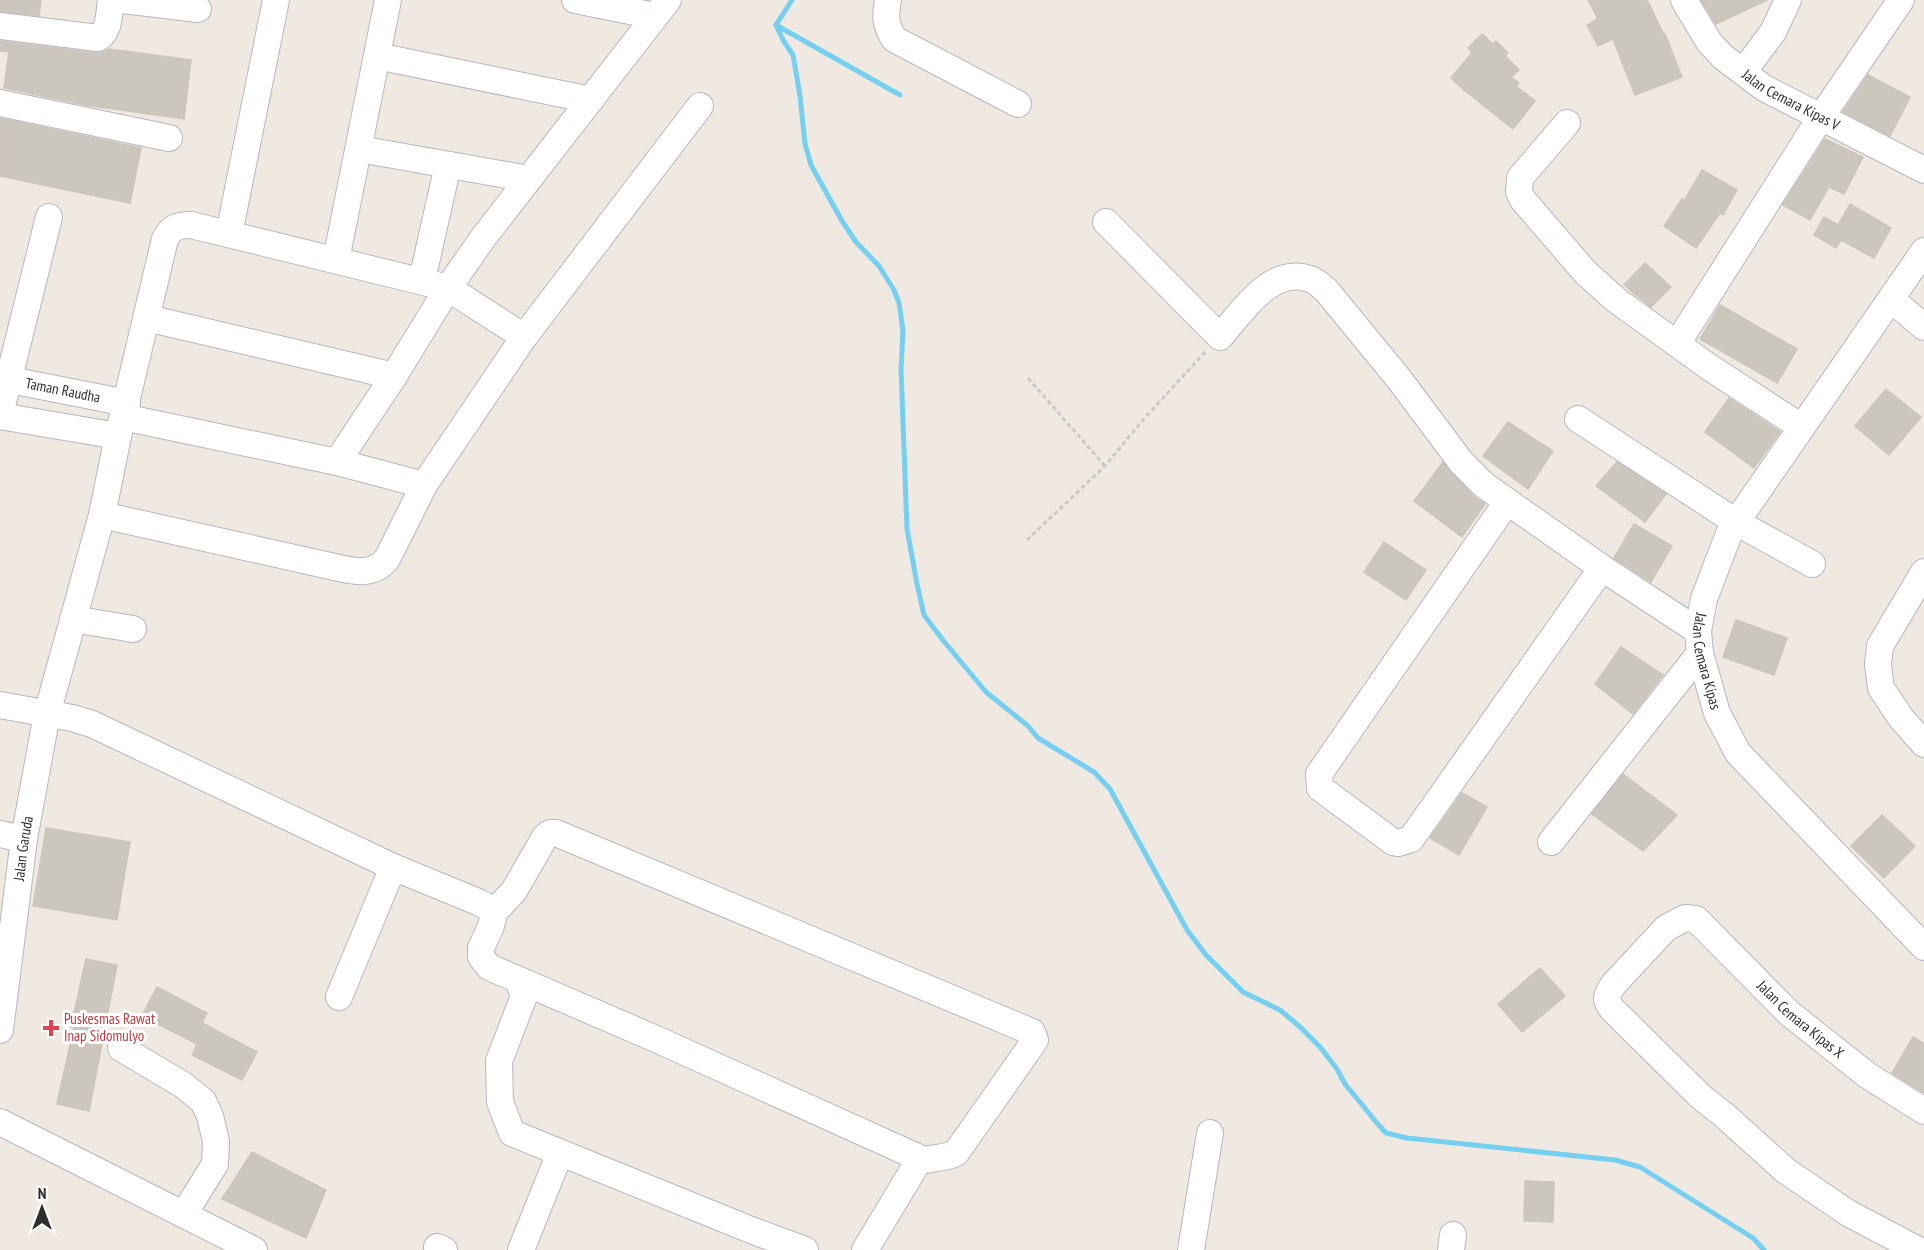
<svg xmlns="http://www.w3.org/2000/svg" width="1924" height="1250" viewBox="0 0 1924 1250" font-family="'PT Sans Narrow',sans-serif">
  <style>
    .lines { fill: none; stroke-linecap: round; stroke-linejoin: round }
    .stream { stroke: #75cff0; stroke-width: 5 }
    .building { fill: #cbc7bf; stroke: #cbc5ba; stroke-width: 1.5 }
    .minor-casing { stroke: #b4b7c1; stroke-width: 28 }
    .path { stroke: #c9c9c9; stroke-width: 3; stroke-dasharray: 4.5 3; stroke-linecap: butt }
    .minor { stroke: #fff; stroke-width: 26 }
    .health-dot { fill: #e0444e; stroke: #fff; stroke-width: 2 }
    .labels { text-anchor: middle; stroke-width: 6; stroke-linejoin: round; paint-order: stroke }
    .street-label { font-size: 15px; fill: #2e2e2e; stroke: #fff }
    .health-label { font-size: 15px; fill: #be3a42; stroke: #fff; text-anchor: start }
  </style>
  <rect width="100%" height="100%" fill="#efe9e1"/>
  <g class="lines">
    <g class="stream">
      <polyline points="792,0 776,25 783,40 793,55 800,96 805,144 811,165 842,221 856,242 879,266 894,290 899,303 903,331 901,369 907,529 917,584 924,615 942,639 986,692 1028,726 1038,738 1094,772 1110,789 1187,930 1206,955 1243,992 1280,1010 1299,1026 1320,1047 1337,1069 1345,1084 1377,1123 1386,1133 1407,1138 1615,1160 1640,1167 1753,1238 1764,1250"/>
      <polyline points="776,25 900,95"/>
    </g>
  </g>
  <g class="building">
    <polygon points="0,0 41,0 39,16 0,11"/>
    <polygon points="1588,0 1647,0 1664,35 1665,34 1682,77 1635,95 1613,39 1598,46 1587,25 1598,19"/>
    <polygon points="1701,0 1767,0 1716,24"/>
    <polygon points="1482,34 1493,44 1496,41 1508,53 1505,56 1519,70 1511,77 1519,83 1516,86 1535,101 1513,129 1464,90 1451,78 1472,53 1468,48"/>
    <polygon points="0,41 96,53 102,52 109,49 191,60 184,119 85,105 4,88 9,52 0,51"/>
    <polygon points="1868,75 1910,97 1890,136 1843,112"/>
    <polygon points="0,118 141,148 130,203 0,176"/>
    <polygon points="1825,139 1863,157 1844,194 1829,187 1810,220 1783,205"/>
    <polygon points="1702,170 1737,190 1723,215 1720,213 1696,248 1664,226 1682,199 1684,201"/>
    <polygon points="1850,204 1891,228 1874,258 1841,240 1836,248 1814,235 1824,217 1838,225"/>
    <polygon points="1645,263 1671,287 1651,307 1624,285"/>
    <polygon points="1720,305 1797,349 1777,383 1700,339"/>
    <polygon points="1886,389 1921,417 1889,455 1855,426"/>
    <polygon points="1729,398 1780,432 1754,468 1705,432"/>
    <polygon points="1508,422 1553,451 1528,489 1483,456"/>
    <polygon points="1443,462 1473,496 1485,504 1462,537 1414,501"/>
    <polygon points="1617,462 1666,494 1645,522 1596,486"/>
    <polygon points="1634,524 1672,546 1651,582 1614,558"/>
    <polygon points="1384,542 1426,570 1406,600 1364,572"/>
    <polygon points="1736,620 1787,638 1774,675 1723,657"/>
    <polygon points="1621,647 1663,675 1633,714 1595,684"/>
    <polygon points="1623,774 1677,815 1643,851 1592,814"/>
    <polygon points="1462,793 1487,807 1459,855 1430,838"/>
    <polygon points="1882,815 1915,846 1884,878 1851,846"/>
    <polygon points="46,828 130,842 117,920 33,906"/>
    <polygon points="86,959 117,965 89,1111 57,1104 74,1027 71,1027"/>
    <polygon points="1540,968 1565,996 1522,1032 1498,1004"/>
    <polygon points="157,987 207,1013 202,1023 257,1052 242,1080 192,1055 197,1044 142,1016"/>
    <polygon points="1913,1037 1924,1044 1924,1093 1892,1073"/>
    <polygon points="252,1152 326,1190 306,1238 222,1199"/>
    <polygon points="1525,1181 1554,1182 1553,1222 1524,1221"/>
  </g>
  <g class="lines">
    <g class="minor-casing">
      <g id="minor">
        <polyline points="123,0 198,9"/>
        <polyline points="575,0 655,16"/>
        <path d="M888,0C885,18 885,23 894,39L1018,104"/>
        <path id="s1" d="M1684,0L1709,42L1723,57L1764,88L1924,170"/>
        <path d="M0,26L98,38C110,31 109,13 111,0"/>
        <polyline points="377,56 591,100"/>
        <polyline points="1743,72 1773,32 1788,0"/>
        <polyline points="0,103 169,138"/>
        <polyline points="1567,123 1520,178 1519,192 1523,200 1585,272 1616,300 1709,367 1801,427"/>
        <polyline points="359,149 529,179"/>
        <path d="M1106,222L1220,337C1242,312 1271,265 1310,279C1316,281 1321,286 1326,290L1399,379L1461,462L1484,485L1602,568L1698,631"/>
        <polyline points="229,234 276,0"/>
        <path id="s2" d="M1924,251L1730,531L1704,599L1698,631L1700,653L1717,713L1738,753L1924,947"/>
        <polyline points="336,260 388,0"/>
        <polyline points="422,280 448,165"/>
        <polyline points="1891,299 1924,327"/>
        <polyline points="147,318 394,376"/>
        <polyline points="1677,344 1821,117 1901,0"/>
        <path id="s3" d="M0,378L127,403"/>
        <polyline points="0,414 49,217"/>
        <polyline points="0,416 118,436"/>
        <polyline points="123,417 337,462 424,485"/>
        <polyline points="1578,419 1736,522 1812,564"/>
        <polyline points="337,462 394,376 448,288 483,238 668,0"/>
        <polyline points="1507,502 1319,774 1320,788 1393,842 1398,843 1411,839 1602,568"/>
        <path d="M102,515L339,568C357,572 374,575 387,559L424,485L524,337L700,106"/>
        <polyline points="1924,572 1880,646 1878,664 1881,688 1901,718 1924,744"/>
        <polyline points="73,619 133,629"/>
        <polyline points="0,705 72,718 92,724 393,867 478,902 495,911"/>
        <polyline points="0,834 24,839"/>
        <polyline points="1551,842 1700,653"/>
        <polyline points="518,980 524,996 499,1061 500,1102 512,1133 751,1230 805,1250"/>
        <polyline points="339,997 393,867"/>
        <path id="s4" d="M0,1030L24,839L47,714L102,515L118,436L165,239C171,227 178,225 191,225L448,288L524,337"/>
        <polyline points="121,1048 183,1085 203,1101 210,1116 216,1141 215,1164 184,1214"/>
        <polyline points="0,1122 254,1250"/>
        <polyline points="437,1247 444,1250"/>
        <polyline points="521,1250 560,1153"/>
        <path d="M865,1250L918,1162C931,1157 944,1159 956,1153L1031,1046L1035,1040L1032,1032L556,833H550L545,837L514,891L495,911L491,926L481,948V957L489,967L656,1039L924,1160"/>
        <polyline points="1191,1250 1210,1133"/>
        <polyline points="1451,1250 1453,1235"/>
        <path id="s5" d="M1918,1250L1848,1213L1786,1171L1724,1115L1701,1097L1613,1010C1604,1000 1606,996 1613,985L1666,928L1685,918L1696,919L1789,1013L1867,1075L1924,1111"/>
      </g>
    </g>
    <g class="path">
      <polyline points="1028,378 1105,466"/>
      <polyline points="1027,540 1105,466 1142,421 1206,351"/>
    </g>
    <use href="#minor" class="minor"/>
  </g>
  <path class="health-dot" d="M48 1019h6v6h6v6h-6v6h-6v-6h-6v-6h6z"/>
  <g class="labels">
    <g class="street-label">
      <text dy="5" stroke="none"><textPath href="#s1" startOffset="150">Jalan Cemara Kipas V</textPath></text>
      <text dy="5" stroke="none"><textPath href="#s3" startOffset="64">Taman Raudha</textPath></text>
      <text dy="5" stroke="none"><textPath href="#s2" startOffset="477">Jalan Cemara Kipas</textPath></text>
      <text dy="5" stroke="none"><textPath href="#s4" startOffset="183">Jalan Garuda</textPath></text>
      <text dy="5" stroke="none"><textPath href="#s5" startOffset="674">Jalan Cemara Kipas X</textPath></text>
    </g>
    <g class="health-label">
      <text x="64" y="1024">Puskesmas Rawat<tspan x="64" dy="17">Inap Sidomulyo</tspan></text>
    </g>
  </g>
  <g transform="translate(42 1208)" stroke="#ffffff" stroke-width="4.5" paint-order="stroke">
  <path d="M0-4.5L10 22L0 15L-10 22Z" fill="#2e2e2e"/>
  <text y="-9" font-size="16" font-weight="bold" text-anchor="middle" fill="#2e2e2e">N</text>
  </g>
</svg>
